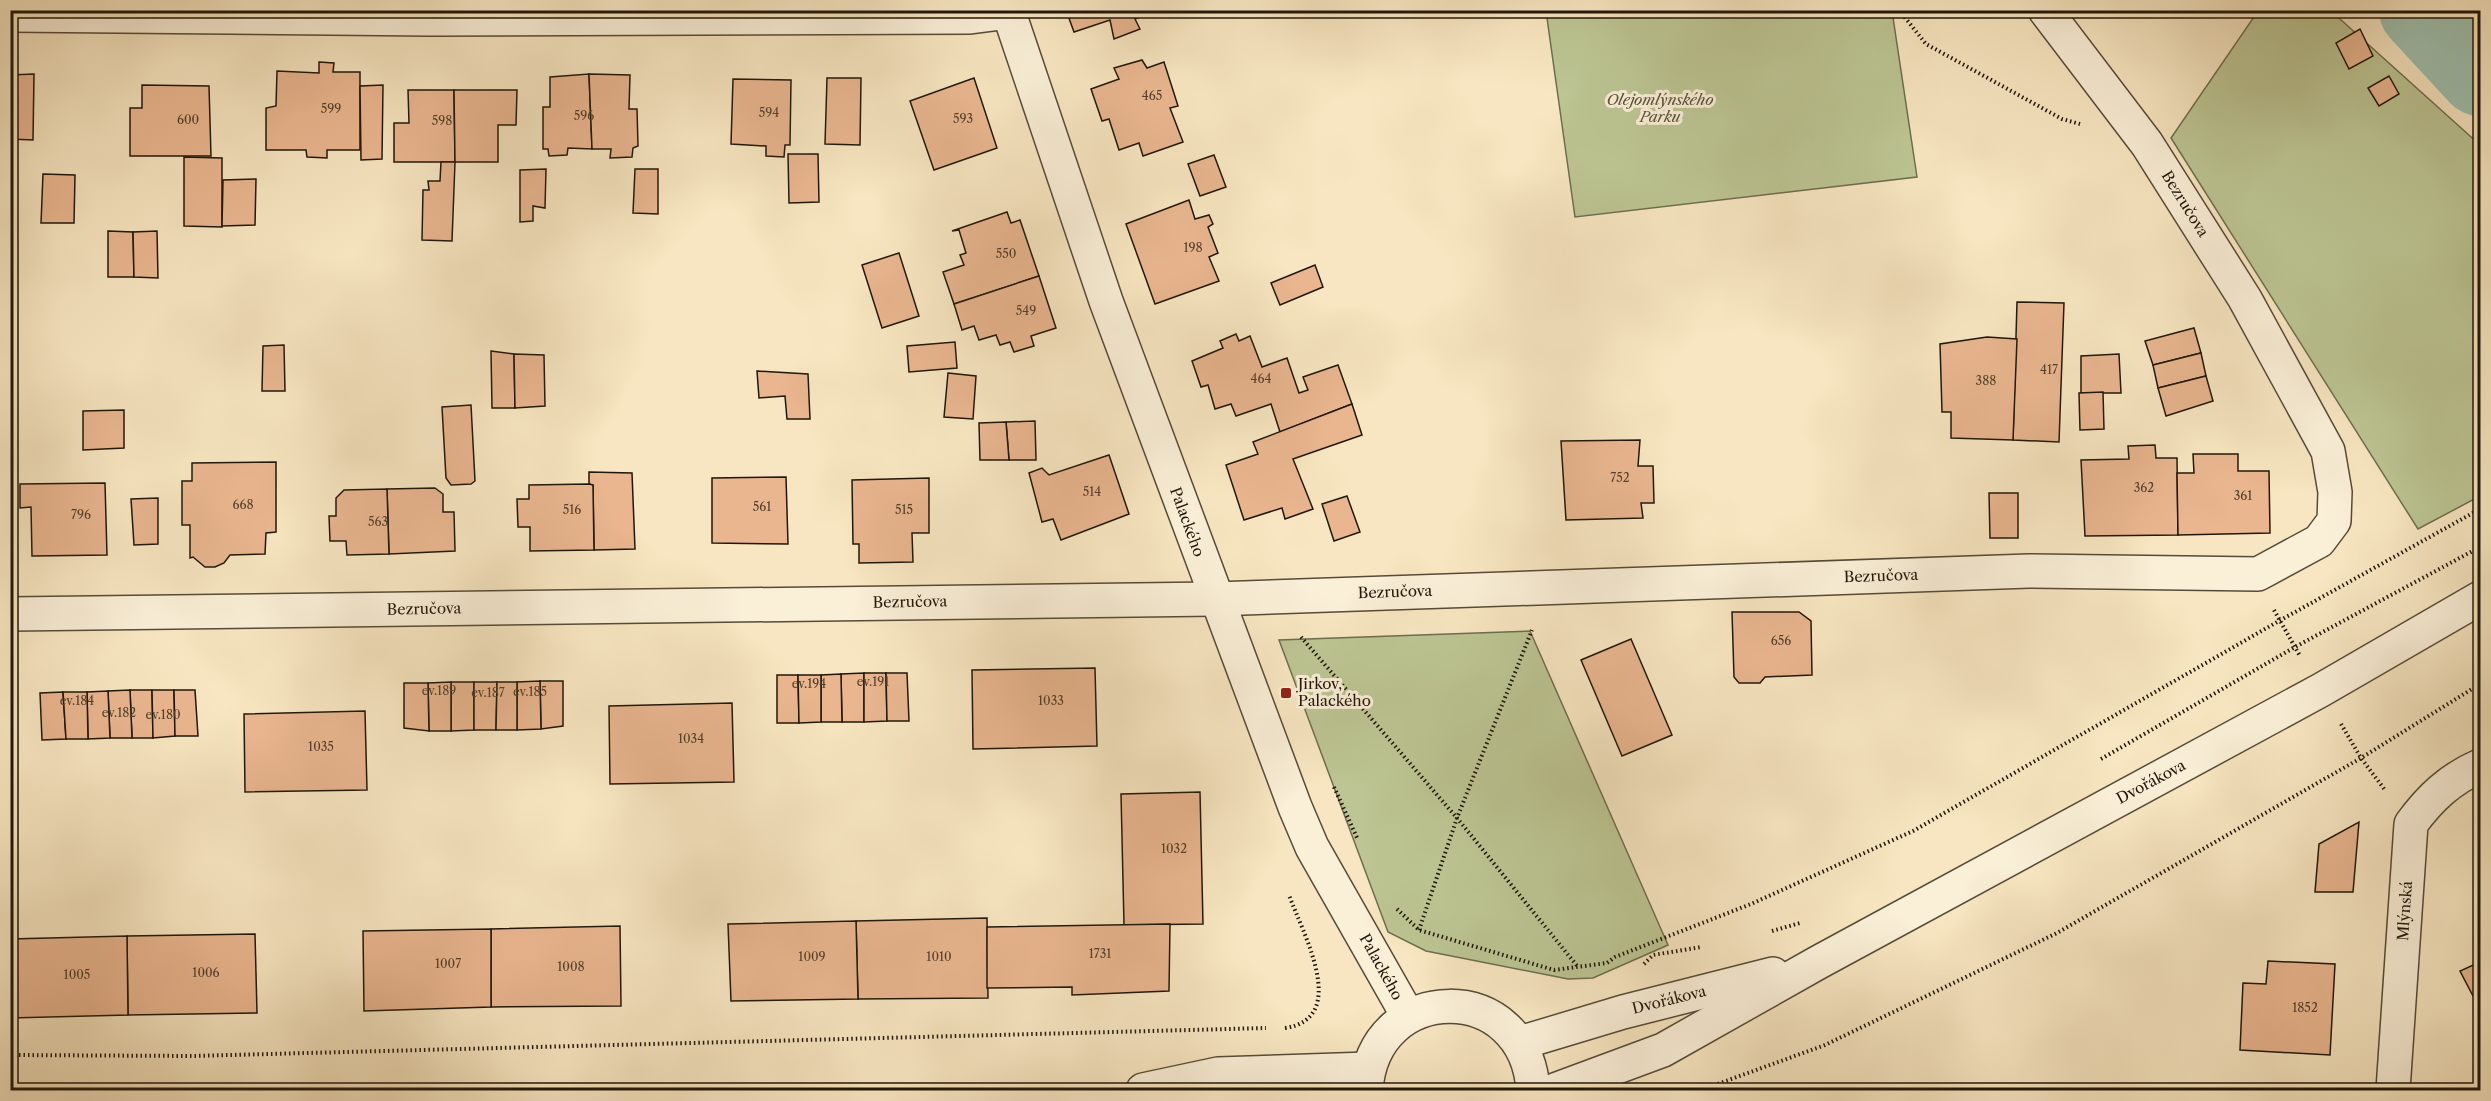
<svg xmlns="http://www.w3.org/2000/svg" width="2491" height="1101" viewBox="0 0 2491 1101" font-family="'Libre Caslon Text',serif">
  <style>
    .green { fill: #bcc593; stroke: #6e6e4e; stroke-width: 1.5 }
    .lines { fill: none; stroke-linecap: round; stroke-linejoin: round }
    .river { stroke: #9ec0ae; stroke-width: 82 }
    .building { fill: #e9b68f; stroke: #20170a; stroke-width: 1.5 }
    .minor-casing { stroke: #564b38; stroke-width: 36 }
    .tertiary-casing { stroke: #564b38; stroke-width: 36 }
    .path { stroke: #20170a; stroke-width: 4; stroke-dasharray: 1.5 3; stroke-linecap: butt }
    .minor { stroke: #faefd7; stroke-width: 33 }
    .tertiary { stroke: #faefd7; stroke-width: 33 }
    .poi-dot { fill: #8f2418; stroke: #faefd7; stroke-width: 2 }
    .labels { text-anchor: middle; stroke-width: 6; stroke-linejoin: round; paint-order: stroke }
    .number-label { font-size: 12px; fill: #523f2b }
    .park-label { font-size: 15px; font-style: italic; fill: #57543a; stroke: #faefd7 }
    .street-label { font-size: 15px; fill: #20170a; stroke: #faefd7 }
    .poi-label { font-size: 15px; fill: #20170a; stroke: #faefd7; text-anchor: start }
  </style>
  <rect width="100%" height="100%" fill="#f7e6c1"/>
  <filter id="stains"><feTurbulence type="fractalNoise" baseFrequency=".00333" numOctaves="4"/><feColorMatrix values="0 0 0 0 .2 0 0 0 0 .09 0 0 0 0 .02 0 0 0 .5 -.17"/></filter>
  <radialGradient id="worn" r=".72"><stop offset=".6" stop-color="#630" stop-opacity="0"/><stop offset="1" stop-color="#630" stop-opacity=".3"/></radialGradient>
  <g class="green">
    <polygon points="2330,10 2480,145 2480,496 2418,529 2171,138 2258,11"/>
    <polygon points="1546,11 1892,11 1917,177 1575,217"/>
    <polygon points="1530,631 1668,945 1593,978 1568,979 1426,951 1388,932 1279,640"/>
  </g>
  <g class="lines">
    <polyline class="river" points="2420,10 2480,75"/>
  </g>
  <g class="building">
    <polygon points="1066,10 1158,10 1135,19 1140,29 1114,39 1110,20 1074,32"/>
    <polygon points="2360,29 2373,56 2349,69 2336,43"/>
    <polygon points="1142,60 1147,68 1164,62 1178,106 1170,108 1183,142 1143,156 1139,143 1119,150 1109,119 1102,121 1091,89 1119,79 1114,68"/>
    <polygon points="319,62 334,63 333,72 360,72 360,150 327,150 327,158 307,157 306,150 266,150 266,108 276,106 277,71 319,73"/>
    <polygon points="34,74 33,140 10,139 10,75"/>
    <polygon points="589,74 592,149 568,148 567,155 549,156 548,149 543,149 543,107 550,107 550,77"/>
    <polygon points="589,74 630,75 629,109 637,109 638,146 633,148 632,157 610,158 611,149 592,149"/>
    <polygon points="2389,76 2399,94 2379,106 2368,88"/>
    <polygon points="827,78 861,78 860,145 825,144"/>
    <polygon points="974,78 997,148 934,170 910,101"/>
    <polygon points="733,79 791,80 790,145 785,145 784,157 766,156 766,146 731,144"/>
    <polygon points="142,85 209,86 211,156 130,156 130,108 142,108"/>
    <polygon points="383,85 382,159 361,160 360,86"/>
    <polygon points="408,90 454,90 455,162 394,162 394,123 409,123"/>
    <polygon points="454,90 517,90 516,125 498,125 498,162 455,162"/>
    <polygon points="788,154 818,154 819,202 789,203"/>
    <polygon points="1214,155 1226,187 1200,196 1188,164"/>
    <polygon points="184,157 222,158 222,227 184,226"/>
    <polygon points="441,162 455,162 452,241 422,240 423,190 429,190 428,181 440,181"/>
    <polygon points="546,169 545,208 533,206 533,221 520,222 520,170"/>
    <polygon points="635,169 658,169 658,214 633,213"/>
    <polygon points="43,174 75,175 74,223 41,223"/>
    <polygon points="256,179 255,225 222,226 223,180"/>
    <polygon points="1189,200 1195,219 1209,215 1213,224 1208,227 1218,253 1209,257 1219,281 1155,304 1126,224"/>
    <polygon points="1007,212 1011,223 1020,220 1039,276 954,304 943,272 964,265 960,255 966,253 959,230 952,231"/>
    <polygon points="108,231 133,232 134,277 108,277"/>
    <polygon points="157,231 158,278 134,277 133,232"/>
    <polygon points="899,253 919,316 882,328 862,265"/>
    <polygon points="1315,265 1323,287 1280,305 1271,283"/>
    <polygon points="1039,276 1056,328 1031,336 1034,346 1014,352 1010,342 1000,345 996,335 979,340 974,326 962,330 954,304"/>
    <polygon points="2017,302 2064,303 2059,442 2013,440"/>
    <polygon points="2194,328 2201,353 2153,365 2145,341"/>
    <polygon points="1236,334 1239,341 1250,336 1262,367 1287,358 1299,393 1308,390 1303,377 1338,365 1352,404 1280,432 1271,404 1236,416 1231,404 1215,409 1208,385 1201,387 1192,361 1223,348 1220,341"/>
    <polygon points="1987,337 2017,339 2013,440 1951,438 1951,412 1942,412 1940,344"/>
    <polygon points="955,342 957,368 909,372 907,346"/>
    <polygon points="284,345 285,391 262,391 263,346"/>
    <polygon points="491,351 514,354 515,408 492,408"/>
    <polygon points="2201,353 2206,376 2158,388 2153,365"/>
    <polygon points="514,354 544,355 545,406 515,408"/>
    <polygon points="2119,354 2121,393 2081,393 2081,356"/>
    <polygon points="757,371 808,374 810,419 787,419 785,396 759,398"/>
    <polygon points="948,373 976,376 973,419 944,417"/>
    <polygon points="2206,376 2213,401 2166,416 2158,388"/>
    <polygon points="2103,392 2104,429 2080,430 2079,393"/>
    <polygon points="1352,404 1362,435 1293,459 1313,509 1285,519 1282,508 1244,520 1226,465 1258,454 1253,442"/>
    <polygon points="471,405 475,481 471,484 451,485 446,478 442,407"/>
    <polygon points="124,410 124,448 83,450 83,411"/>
    <polygon points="1035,421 1036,460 1009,460 1006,422"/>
    <polygon points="1006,422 1009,460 980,460 979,423"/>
    <polygon points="1640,440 1638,466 1653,466 1654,503 1641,503 1643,518 1566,520 1561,441"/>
    <polygon points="2155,445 2156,458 2177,458 2178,535 2085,536 2081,460 2129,459 2128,446"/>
    <polygon points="2193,454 2238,454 2238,471 2269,471 2270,533 2178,535 2177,473 2194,473"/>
    <polygon points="1109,455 1129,514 1061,540 1053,519 1042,522 1029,473 1042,468 1049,475"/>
    <polygon points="276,462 276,532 266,533 265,554 230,555 224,563 215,567 205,567 193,557 190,558 190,525 182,525 182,481 192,481 192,463"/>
    <polygon points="589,472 632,473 635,549 594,550 593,485 589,484"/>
    <polygon points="786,477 788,544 712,543 712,478"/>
    <polygon points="929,478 929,533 912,533 913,562 859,563 859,544 853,544 852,480"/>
    <polygon points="105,483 107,555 32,556 31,507 20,508 20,484"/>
    <polygon points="589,484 593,485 594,550 530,551 530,527 518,527 517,499 529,499 529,485"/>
    <polygon points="435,488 443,494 443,512 454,512 455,551 389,554 387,489"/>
    <polygon points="387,489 389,554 347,555 346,541 330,541 329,516 336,516 336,498 344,490"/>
    <polygon points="1989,493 2018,493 2018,538 1990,538"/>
    <polygon points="1347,496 1360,532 1334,541 1322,504"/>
    <polygon points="158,498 158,544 134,545 131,499"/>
    <polygon points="1732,612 1799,612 1811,621 1812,675 1765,677 1760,683 1739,683 1734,677"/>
    <polygon points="1631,639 1672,735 1622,756 1581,660"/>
    <polygon points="1095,668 1097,746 973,749 972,670"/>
    <polygon points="864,673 864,722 842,722 841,674"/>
    <polygon points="864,673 886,673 887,721 864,722"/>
    <polygon points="886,673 907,673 909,721 887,721"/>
    <polygon points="841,674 842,722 821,722 821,675"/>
    <polygon points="777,675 798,675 799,723 777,723"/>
    <polygon points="798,675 821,675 821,722 799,723"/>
    <polygon points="540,681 563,681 563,726 541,729"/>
    <polygon points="540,681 541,729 517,730 517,682"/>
    <polygon points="451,682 474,682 474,730 451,731"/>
    <polygon points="451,682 451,731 429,731 428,683"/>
    <polygon points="474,682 497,682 496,730 474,730"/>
    <polygon points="497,682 517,682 517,730 496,730"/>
    <polygon points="404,683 428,683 429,731 404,728"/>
    <polygon points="130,690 152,690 153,738 132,738"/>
    <polygon points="130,690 132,738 110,738 108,691"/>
    <polygon points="152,690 174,690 175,736 153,738"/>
    <polygon points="174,690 195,690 198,736 175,736"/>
    <polygon points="108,691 110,738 88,739 87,692"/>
    <polygon points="63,692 66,739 42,740 40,693"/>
    <polygon points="63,692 87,692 88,739 66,739"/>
    <polygon points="732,703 734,782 610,784 609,706"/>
    <polygon points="365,711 367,790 245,792 244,714"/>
    <polygon points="1200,792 1203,924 1124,925 1121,794"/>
    <polygon points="2359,822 2353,892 2315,892 2319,844"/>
    <polygon points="987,918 988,998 858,999 856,921"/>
    <polygon points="856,921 858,999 731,1001 728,924"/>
    <polygon points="1170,924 1169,991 1072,995 1072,987 987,988 987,927"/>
    <polygon points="620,926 621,1006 491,1007 491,929"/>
    <polygon points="491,929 491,1007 364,1011 363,931"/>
    <polygon points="255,934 257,1013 128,1015 127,936"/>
    <polygon points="127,936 128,1015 10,1018 10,939"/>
    <polygon points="2268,961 2335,964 2330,1055 2240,1050 2243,983 2266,984"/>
    <polygon points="2480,962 2480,992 2473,996 2460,971"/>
  </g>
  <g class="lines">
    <g class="minor-casing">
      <g id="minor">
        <polyline points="10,15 431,19 970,17 1009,12"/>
        <polyline points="10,614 1215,599 2029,571 2258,574 2319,541 2334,521 2335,492 2328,451 2245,299 2147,144 2045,10"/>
        <path d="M2393,1090L2411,824C2430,798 2450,779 2480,766"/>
      </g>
    </g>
    <g class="tertiary-casing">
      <g id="tertiary">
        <polyline points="1008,10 1106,301 1295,807 1312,847 1408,1016"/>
        <polyline points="1520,1043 1623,1012 1773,974"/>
        <polyline points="1143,1090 1218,1074 1368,1069"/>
        <path d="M1366,1090C1373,979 1526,978 1533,1090"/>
        <polyline points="1555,1090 1663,1050 1819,962 2321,690 2480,598"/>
      </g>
    </g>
    <g class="path">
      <polyline points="1899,10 1926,44 2062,119 2080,124"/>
      <polyline points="2274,610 2300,656"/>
      <polyline points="1301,637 1457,818 1578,967"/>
      <polyline points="2341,724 2361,758 2385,790"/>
      <polyline points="2101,759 2295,647 2480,547"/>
      <polyline points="1334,787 1358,840"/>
      <polyline points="1397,909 1419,930 1554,970 1607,963 1615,957 1751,904 1913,831 2279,621 2480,509"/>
      <polyline points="1419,930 1457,818 1532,630"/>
      <polyline points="1772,931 1800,923"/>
      <polyline points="1644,964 1653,955 1701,947"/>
      <path d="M1285,1028C1351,1018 1302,932 1289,895"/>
      <polyline points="10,1055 192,1056 1266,1028"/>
      <polyline points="1701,1090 1825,1045 2057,933 2361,758 2480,684"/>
    </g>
    <use href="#minor" class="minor"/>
    <use href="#tertiary" class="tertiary"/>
  </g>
  <rect class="poi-dot" x="1280" y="687" width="12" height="12" rx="3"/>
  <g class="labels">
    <g class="number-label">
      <text x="1152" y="100">465</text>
      <text x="331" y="113">599</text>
      <text x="769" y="117">594</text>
      <text x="584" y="120">596</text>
      <text x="963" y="123">593</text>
      <text x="188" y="124">600</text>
      <text x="442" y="125">598</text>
      <text x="1193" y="252">198</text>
      <text x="1006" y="258">550</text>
      <text x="1026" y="315">549</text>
      <text x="2049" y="374">417</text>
      <text x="1261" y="383">464</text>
      <text x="1986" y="385">388</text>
      <text x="1620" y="482">752</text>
      <text x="2144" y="492">362</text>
      <text x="1092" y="496">514</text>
      <text x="2243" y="500">361</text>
      <text x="243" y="509">668</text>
      <text x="762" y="511">561</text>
      <text x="572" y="514">516</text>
      <text x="904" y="514">515</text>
      <text x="81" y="519">796</text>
      <text x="378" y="526">563</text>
      <text x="1781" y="645">656</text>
      <text x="873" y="686">ev.191</text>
      <text x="809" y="688">ev.194</text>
      <text x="439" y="695">ev.189</text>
      <text x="530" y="696">ev.185</text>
      <text x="488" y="697">ev.187</text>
      <text x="77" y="705">ev.184</text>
      <text x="1051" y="705">1033</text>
      <text x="119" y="717">ev.182</text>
      <text x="163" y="719">ev.180</text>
      <text x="691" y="743">1034</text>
      <text x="321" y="751">1035</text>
      <text x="1174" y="853">1032</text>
      <text x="1100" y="958">1731</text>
      <text x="812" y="961">1009</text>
      <text x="939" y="961">1010</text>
      <text x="448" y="968">1007</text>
      <text x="571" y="971">1008</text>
      <text x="206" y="977">1006</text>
      <text x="77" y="979">1005</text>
      <text x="2305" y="1012">1852</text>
    </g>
    <g class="park-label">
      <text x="1660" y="105">Olejomlýnského<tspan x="1660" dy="17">Parku</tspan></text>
    </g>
    <g class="street-label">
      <text transform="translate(2185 204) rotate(58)" y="5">Bezručova</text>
      <text transform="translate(1187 522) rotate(70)" y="5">Palackého</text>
      <text transform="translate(1881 576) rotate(-2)" y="5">Bezručova</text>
      <text transform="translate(1395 592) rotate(-2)" y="5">Bezručova</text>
      <text transform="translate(910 602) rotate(-1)" y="5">Bezručova</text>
      <text transform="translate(424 609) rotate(-1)" y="5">Bezručova</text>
      <text transform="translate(2151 782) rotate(-28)" y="5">Dvořákova</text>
      <text transform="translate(2405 911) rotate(-86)" y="5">Mlýnská</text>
      <text transform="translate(1381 967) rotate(61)" y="5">Palackého</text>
      <text transform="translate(1669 1000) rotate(-14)" y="5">Dvořákova</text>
    </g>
    <g class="poi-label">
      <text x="1298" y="689">Jirkov,<tspan x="1298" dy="17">Palackého</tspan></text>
    </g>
  </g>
  <rect width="2491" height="1101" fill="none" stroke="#f7e6c1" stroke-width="36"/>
  <rect x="12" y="12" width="2467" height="1077" fill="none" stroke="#20170a" stroke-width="3"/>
  <rect x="18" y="18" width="2455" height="1065" fill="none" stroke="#20170a" stroke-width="1.5"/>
  <rect width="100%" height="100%" filter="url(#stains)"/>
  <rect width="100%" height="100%" fill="url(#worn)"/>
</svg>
